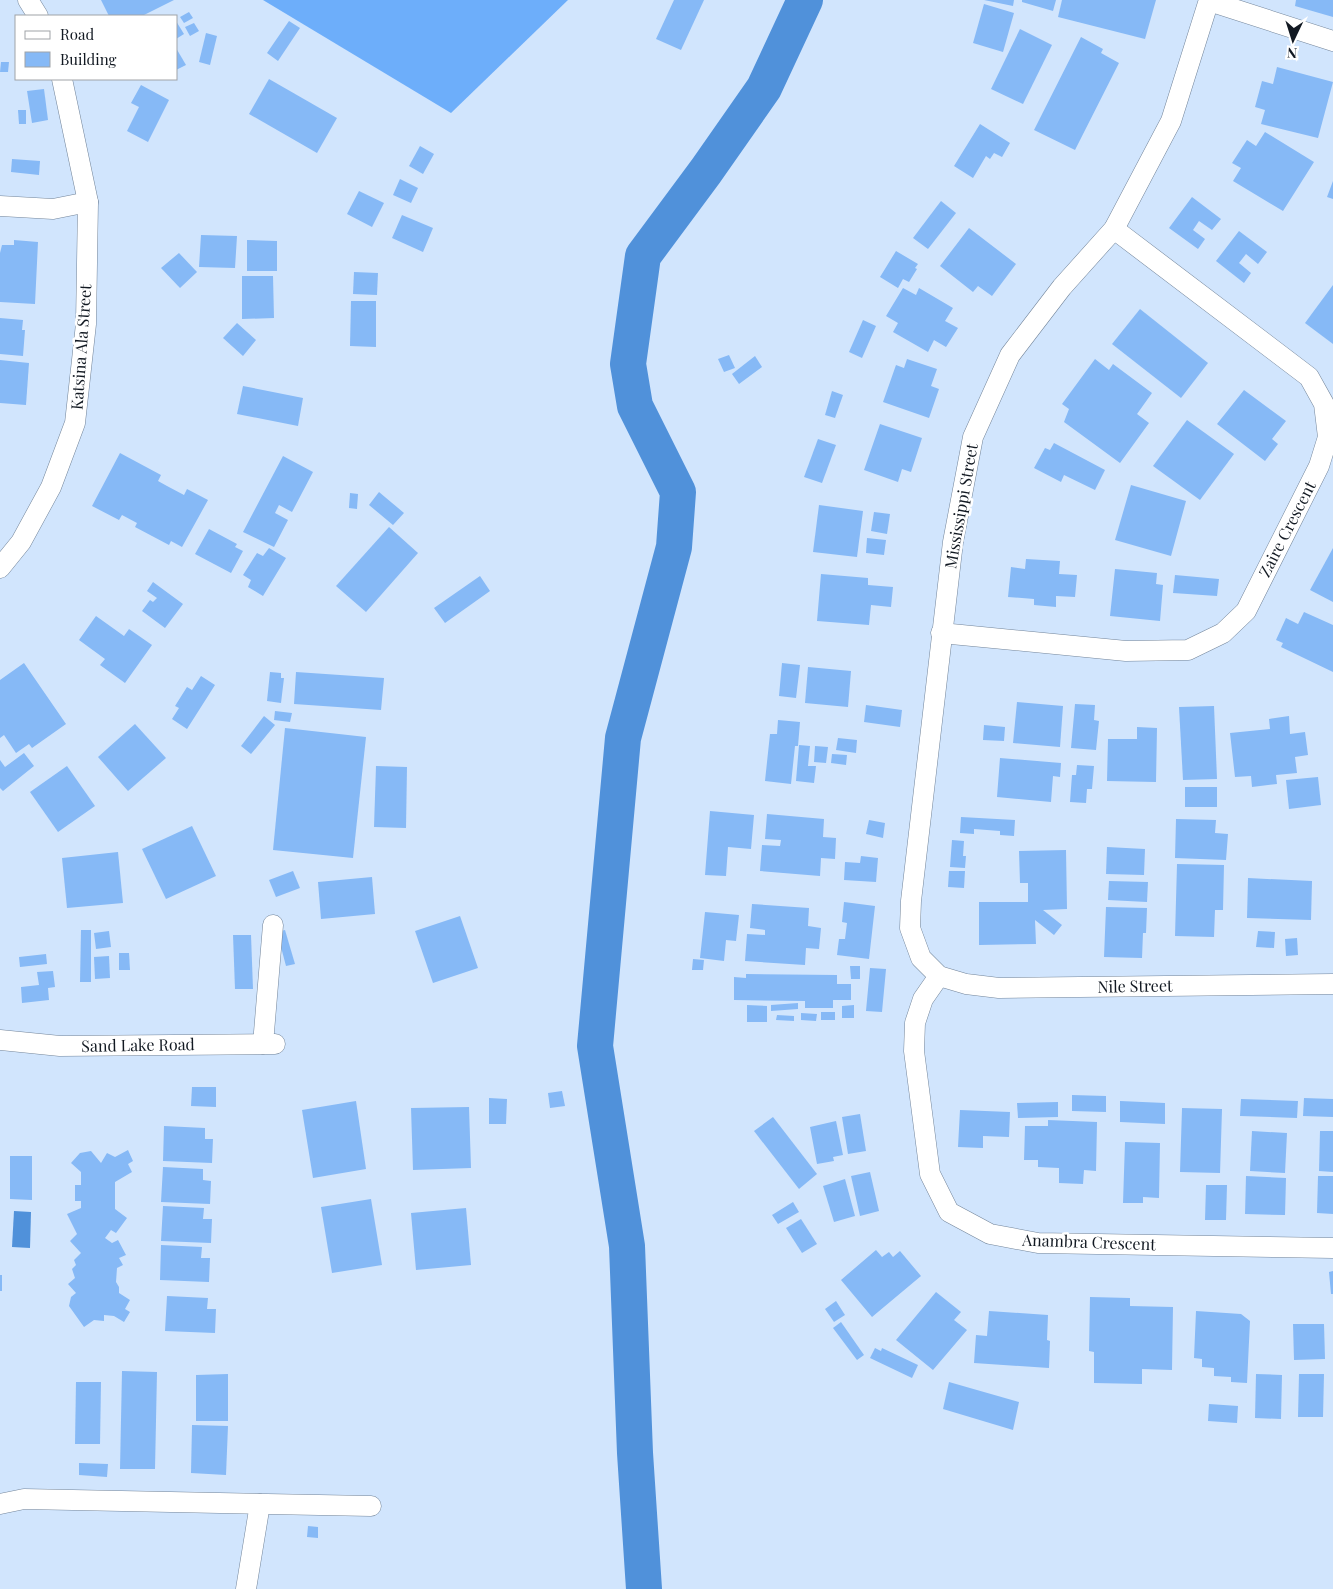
<svg xmlns="http://www.w3.org/2000/svg" width="1333" height="1589" viewBox="0 0 1333 1589" font-family="'Playfair Display',serif">
  <style>
    .forest { fill: #6daefa }
    .water { fill: #5091da }
    .lines { fill: none; stroke-linecap: round; stroke-linejoin: round }
    .river { stroke: #5091da; stroke-width: 36 }
    .building { fill: #86b9f6 }
    .minor-casing { stroke: #73859a; stroke-width: 21 }
    .minor { stroke: #fff; stroke-width: 20 }
    .labels { text-anchor: middle; stroke-width: 5; stroke-linejoin: round; paint-order: stroke }
    .street-label { font-size: 16px; fill: #121922; stroke: #fff }
  </style>
  <rect width="100%" height="100%" fill="#d1e5fd"/>
  <polygon class="forest" points="263,0 568,0 451,113"/>
  <polygon class="water" points="14,1211 31,1212 30,1248 12,1247"/>
  <g class="lines">
    <polyline class="river" points="644,1589 635,1453 627,1246 595,1046 623,738 674,547 678,492 635,406 628,364 643,256 706,171 764,88 805,0"/>
  </g>
  <g class="building">
    <polygon points="101,0 174,0 142,16 109,16"/>
    <polygon points="674,0 704,0 681,50 656,39"/>
    <polygon points="984,0 1014,0 1013,6"/>
    <polygon points="1022,0 1056,0 1053,11 1022,2"/>
    <polygon points="1062,0 1156,0 1145,39 1058,17"/>
    <polygon points="1296,0 1333,0 1333,17 1295,6"/>
    <polygon points="984,4 1014,13 1003,52 973,43"/>
    <polygon points="189,12 193,18 184,23 180,17"/>
    <polygon points="176,21 184,34 176,39"/>
    <polygon points="289,21 300,28 278,61 267,53"/>
    <polygon points="194,23 199,31 190,36 185,27"/>
    <polygon points="1020,29 1052,45 1023,104 991,89"/>
    <polygon points="206,33 217,36 210,65 199,62"/>
    <polygon points="1081,37 1103,49 1101,53 1119,63 1075,150 1034,130"/>
    <polygon points="176,48 186,65 176,70"/>
    <polygon points="1,62 9,62 8,72 0,72"/>
    <polygon points="1277,67 1333,82 1318,138 1261,124 1265,110 1255,107 1262,81 1273,84"/>
    <polygon points="269,79 337,118 317,153 249,114"/>
    <polygon points="141,85 169,100 148,142 127,131 139,107 131,103"/>
    <polygon points="44,89 48,120 32,123 27,91"/>
    <polygon points="18,110 26,110 26,124 19,124"/>
    <polygon points="980,124 1010,143 1002,157 994,153 990,159 986,156 973,178 954,166"/>
    <polygon points="1265,132 1314,162 1283,211 1233,181 1241,168 1232,163 1247,140 1256,146"/>
    <polygon points="420,146 434,154 423,174 409,166"/>
    <polygon points="12,159 40,161 39,175 11,172"/>
    <polygon points="400,179 418,188 411,203 393,195"/>
    <polygon points="1333,181 1333,199 1327,197"/>
    <polygon points="359,191 384,203 372,227 347,214"/>
    <polygon points="1192,197 1221,219 1212,230 1199,221 1193,230 1205,239 1198,249 1169,228"/>
    <polygon points="941,201 956,213 928,249 913,238"/>
    <polygon points="402,215 433,228 423,252 392,238"/>
    <polygon points="969,228 1016,264 992,296 978,286 973,292 940,266"/>
    <polygon points="1239,231 1267,252 1258,264 1246,254 1239,263 1251,273 1244,283 1216,261"/>
    <polygon points="201,235 237,236 235,268 199,267"/>
    <polygon points="14,240 38,242 35,304 0,302 0,253 2,245 14,245"/>
    <polygon points="247,240 277,241 277,271 247,271"/>
    <polygon points="896,251 918,264 915,268 917,269 909,282 903,279 898,288 880,277"/>
    <polygon points="179,253 197,272 180,288 161,268"/>
    <polygon points="354,272 378,273 377,295 353,294"/>
    <polygon points="242,276 273,276 274,318 242,319"/>
    <polygon points="1333,285 1333,344 1305,323"/>
    <polygon points="903,288 916,295 919,288 953,308 945,321 958,328 946,347 934,340 928,352 893,332 898,323 886,316"/>
    <polygon points="351,301 376,301 376,347 350,346"/>
    <polygon points="1140,309 1208,363 1181,398 1112,344"/>
    <polygon points="0,318 23,320 22,330 25,330 23,356 0,354"/>
    <polygon points="863,320 876,326 862,358 849,352"/>
    <polygon points="237,323 256,340 243,356 223,338"/>
    <polygon points="729,355 735,368 724,372 718,359"/>
    <polygon points="755,356 762,367 739,384 732,374"/>
    <polygon points="907,359 937,369 931,386 939,389 929,418 883,402 896,365 904,368"/>
    <polygon points="1095,359 1109,370 1113,364 1152,393 1137,414 1149,423 1120,463 1064,422 1069,409 1062,404"/>
    <polygon points="0,360 29,363 26,405 0,403"/>
    <polygon points="243,386 303,398 298,426 237,414"/>
    <polygon points="1244,390 1286,421 1272,439 1278,444 1265,461 1217,424"/>
    <polygon points="832,391 843,395 835,418 825,415"/>
    <polygon points="1187,420 1234,454 1200,500 1153,466"/>
    <polygon points="880,424 922,438 911,472 902,469 898,482 864,470"/>
    <polygon points="818,439 836,445 822,483 804,477"/>
    <polygon points="1054,443 1105,470 1095,490 1064,475 1061,482 1034,468 1045,448 1050,450"/>
    <polygon points="120,453 161,475 158,481 167,486 184,495 187,489 208,500 182,547 171,541 169,545 135,527 137,523 122,515 119,520 92,506"/>
    <polygon points="283,456 313,472 292,512 279,505 275,513 288,520 274,547 243,532"/>
    <polygon points="1131,485 1186,501 1171,556 1115,540"/>
    <polygon points="379,492 404,513 393,525 369,505"/>
    <polygon points="350,493 358,494 357,509 349,508"/>
    <polygon points="819,505 863,511 857,557 813,552"/>
    <polygon points="874,512 890,514 887,534 871,531"/>
    <polygon points="389,527 418,553 366,612 336,586"/>
    <polygon points="209,529 237,544 235,547 243,551 231,573 195,554"/>
    <polygon points="867,538 886,540 884,555 866,553"/>
    <polygon points="269,548 286,558 263,596 248,587 251,580 243,575 257,553 263,556"/>
    <polygon points="1333,548 1333,602 1310,590"/>
    <polygon points="1026,559 1060,561 1059,574 1077,575 1075,597 1056,596 1056,607 1034,605 1034,599 1008,597 1011,567 1025,569"/>
    <polygon points="1115,569 1157,573 1156,584 1163,585 1160,621 1110,616"/>
    <polygon points="821,574 868,578 868,585 893,587 891,607 871,605 869,625 817,621"/>
    <polygon points="1175,575 1219,579 1217,596 1173,593"/>
    <polygon points="480,576 490,591 445,623 434,608"/>
    <polygon points="153,582 183,604 165,628 142,611 150,600 153,602 157,598 147,591"/>
    <polygon points="1304,612 1333,625 1333,672 1281,647 1283,643 1276,640 1286,618 1298,624"/>
    <polygon points="96,616 124,636 129,629 152,645 125,683 100,665 105,659 79,640"/>
    <polygon points="24,663 66,724 32,748 29,744 16,753 4,735 0,738 0,680"/>
    <polygon points="782,663 800,665 796,698 779,696"/>
    <polygon points="808,667 851,671 848,707 805,703"/>
    <polygon points="270,672 281,673 281,678 284,678 281,703 267,701"/>
    <polygon points="296,672 384,678 381,710 294,704"/>
    <polygon points="201,676 215,685 187,729 172,719 179,708 175,706 187,687 192,690"/>
    <polygon points="1017,702 1063,706 1060,747 1013,743"/>
    <polygon points="1075,704 1095,705 1094,720 1099,721 1096,750 1071,748"/>
    <polygon points="866,705 902,710 900,727 864,722"/>
    <polygon points="1214,706 1217,779 1183,780 1179,707"/>
    <polygon points="275,711 292,713 290,722 274,720"/>
    <polygon points="264,716 275,725 251,754 241,746"/>
    <polygon points="1289,716 1290,734 1305,732 1308,755 1295,757 1297,773 1276,775 1277,784 1252,787 1251,776 1235,777 1230,733 1270,729 1269,719"/>
    <polygon points="778,720 800,722 798,746 795,746 791,784 765,781 770,734 777,734"/>
    <polygon points="135,724 166,758 128,791 98,757"/>
    <polygon points="984,725 1005,727 1004,741 983,740"/>
    <polygon points="1137,727 1157,728 1156,782 1107,781 1108,739 1137,739"/>
    <polygon points="285,728 366,737 353,858 273,850"/>
    <polygon points="838,738 857,740 856,753 836,750"/>
    <polygon points="799,745 810,746 808,766 816,766 814,783 796,781"/>
    <polygon points="815,746 828,747 826,763 814,762"/>
    <polygon points="24,753 34,766 3,791 0,788 0,760 5,767"/>
    <polygon points="832,754 847,755 846,765 831,763"/>
    <polygon points="1000,758 1061,763 1060,777 1053,776 1051,802 997,797"/>
    <polygon points="1077,765 1094,766 1092,789 1087,789 1086,803 1070,802 1072,775 1076,775"/>
    <polygon points="67,766 95,806 58,832 30,792"/>
    <polygon points="376,766 407,767 406,828 374,827"/>
    <polygon points="1318,777 1321,805 1289,809 1286,780"/>
    <rect x="1185" y="787" width="32" height="20"/>
    <polygon points="710,811 754,815 751,849 728,847 726,876 705,875"/>
    <polygon points="767,814 824,819 823,837 836,838 835,859 821,858 820,876 760,871 762,845 780,846 781,840 765,839"/>
    <polygon points="961,817 1015,820 1014,836 1000,835 1000,831 974,829 974,834 960,833"/>
    <polygon points="1176,819 1216,820 1215,833 1228,834 1226,860 1175,858"/>
    <polygon points="869,820 885,823 883,838 866,834"/>
    <polygon points="192,826 216,876 166,899 142,849"/>
    <polygon points="952,840 964,841 963,856 966,856 965,868 950,867"/>
    <polygon points="1107,847 1145,849 1144,875 1106,874"/>
    <polygon points="1066,850 1067,909 1043,910 1062,925 1054,935 1035,920 1036,944 979,945 979,902 1028,902 1028,883 1020,883 1019,851"/>
    <polygon points="118,852 123,903 67,908 62,858"/>
    <polygon points="861,856 878,858 876,882 844,880 845,862 860,863"/>
    <polygon points="1177,864 1224,865 1223,910 1215,910 1214,937 1175,936"/>
    <polygon points="293,871 300,888 276,897 269,880"/>
    <polygon points="949,871 965,871 964,888 948,887"/>
    <polygon points="372,877 375,914 321,919 318,882"/>
    <polygon points="1248,878 1312,881 1311,920 1247,918"/>
    <polygon points="1109,881 1148,882 1147,902 1108,900"/>
    <polygon points="844,902 875,906 869,959 837,955 839,939 845,939 847,923 842,922"/>
    <polygon points="752,904 809,908 808,926 821,928 819,949 806,948 805,965 745,961 747,934 765,935 765,930 750,928"/>
    <polygon points="1106,907 1147,908 1146,933 1143,933 1142,958 1104,957"/>
    <polygon points="705,912 739,915 736,941 726,940 724,961 700,958"/>
    <polygon points="460,916 478,968 433,983 415,931"/>
    <polygon points="81,930 91,930 91,982 80,982"/>
    <polygon points="285,930 295,964 286,966 277,932"/>
    <polygon points="109,931 111,947 96,949 94,933"/>
    <polygon points="1258,931 1275,932 1274,948 1256,947"/>
    <polygon points="233,935 251,935 253,989 235,989"/>
    <polygon points="1297,938 1298,955 1286,956 1285,939"/>
    <polygon points="119,953 129,953 130,970 119,970"/>
    <polygon points="46,954 47,964 20,967 19,957"/>
    <polygon points="109,956 110,978 95,979 94,957"/>
    <polygon points="693,959 704,960 703,970 692,970"/>
    <polygon points="850,966 860,966 860,979 851,979"/>
    <polygon points="870,968 886,969 882,1012 866,1011"/>
    <polygon points="53,971 55,987 48,988 49,1000 22,1003 21,987 39,985 37,972"/>
    <polygon points="746,974 837,975 837,984 851,984 851,1000 833,1000 833,1008 805,1008 805,1001 734,1000 734,977 746,978"/>
    <polygon points="798,1003 798,1009 771,1011 771,1005"/>
    <polygon points="747,1005 767,1006 767,1022 747,1022"/>
    <polygon points="854,1005 854,1018 842,1018 842,1006"/>
    <rect x="821" y="1012" width="14" height="8"/>
    <polygon points="801,1013 817,1014 816,1021 801,1020"/>
    <polygon points="777,1015 794,1016 794,1021 776,1020"/>
    <polygon points="192,1087 216,1087 216,1107 191,1106"/>
    <polygon points="562,1091 565,1106 550,1108 548,1093"/>
    <polygon points="1072,1095 1106,1096 1106,1112 1072,1111"/>
    <polygon points="489,1098 507,1099 506,1124 489,1124"/>
    <polygon points="1304,1098 1333,1099 1333,1117 1303,1116"/>
    <polygon points="1241,1099 1298,1101 1297,1118 1240,1116"/>
    <polygon points="356,1101 366,1169 313,1178 302,1110"/>
    <polygon points="1120,1101 1165,1103 1165,1124 1120,1122"/>
    <polygon points="1058,1102 1058,1117 1018,1118 1017,1103"/>
    <polygon points="469,1107 471,1168 413,1170 411,1108"/>
    <polygon points="1182,1108 1222,1109 1220,1173 1180,1172"/>
    <polygon points="960,1110 1010,1112 1009,1137 983,1136 983,1148 958,1147"/>
    <polygon points="860,1114 866,1151 848,1154 842,1117"/>
    <polygon points="773,1117 817,1174 799,1189 754,1131"/>
    <polygon points="1048,1120 1097,1122 1096,1171 1084,1170 1083,1184 1059,1183 1059,1168 1038,1167 1038,1160 1024,1160 1025,1126 1048,1126"/>
    <polygon points="836,1121 843,1155 833,1157 834,1161 817,1164 810,1127"/>
    <polygon points="164,1126 205,1128 205,1139 213,1139 212,1163 163,1161"/>
    <polygon points="1252,1131 1287,1133 1285,1173 1250,1171"/>
    <polygon points="1320,1131 1333,1131 1333,1172 1319,1171"/>
    <polygon points="1125,1142 1160,1143 1159,1198 1143,1197 1143,1203 1123,1203"/>
    <polygon points="128,1150 133,1161 128,1164 132,1172 115,1182 115,1209 127,1218 116,1233 111,1230 105,1238 112,1243 118,1240 126,1255 119,1258 123,1265 117,1268 116,1282 119,1287 119,1293 130,1300 125,1309 130,1312 124,1322 114,1316 104,1315 104,1321 94,1320 84,1327 69,1306 71,1297 76,1293 68,1284 75,1278 72,1269 76,1265 74,1260 81,1253 70,1241 77,1234 67,1214 81,1208 81,1201 75,1201 75,1185 81,1185 81,1172 71,1163 80,1153 91,1151 101,1163 107,1153 115,1157"/>
    <polygon points="10,1156 32,1156 32,1200 10,1199"/>
    <polygon points="163,1167 203,1169 203,1180 211,1181 210,1204 161,1202"/>
    <polygon points="870,1172 879,1211 860,1216 851,1176"/>
    <polygon points="1246,1176 1286,1178 1285,1215 1245,1214"/>
    <polygon points="1318,1176 1333,1176 1333,1214 1317,1213"/>
    <polygon points="845,1179 855,1216 834,1222 823,1186"/>
    <polygon points="1206,1185 1227,1185 1226,1220 1205,1220"/>
    <polygon points="371,1199 382,1265 332,1273 321,1207"/>
    <polygon points="793,1202 799,1212 778,1224 772,1215"/>
    <polygon points="163,1206 204,1208 203,1219 212,1219 211,1243 161,1241"/>
    <polygon points="466,1208 471,1265 416,1270 411,1213"/>
    <polygon points="801,1219 817,1244 802,1253 786,1228"/>
    <polygon points="161,1245 202,1247 201,1258 210,1258 209,1282 160,1280"/>
    <polygon points="876,1250 882,1257 889,1252 893,1257 900,1251 921,1276 872,1317 841,1280"/>
    <polygon points="1333,1271 1333,1294 1331,1294 1329,1272"/>
    <rect x="0" y="1275" width="2" height="16"/>
    <polygon points="936,1292 961,1312 954,1320 967,1330 933,1370 896,1340"/>
    <polygon points="167,1296 208,1298 207,1309 216,1309 215,1333 165,1331"/>
    <polygon points="1090,1297 1130,1298 1130,1306 1173,1307 1172,1370 1142,1369 1142,1384 1094,1383 1094,1352 1089,1351"/>
    <polygon points="836,1301 845,1315 834,1322 825,1309"/>
    <polygon points="989,1311 1048,1315 1047,1340 1050,1341 1049,1368 974,1363 976,1335 987,1336"/>
    <polygon points="1196,1311 1241,1314 1250,1321 1247,1383 1231,1382 1231,1377 1214,1376 1214,1368 1202,1367 1202,1359 1194,1358"/>
    <polygon points="841,1322 864,1355 857,1360 833,1328"/>
    <polygon points="1293,1324 1324,1324 1325,1359 1294,1360"/>
    <polygon points="875,1348 881,1351 882,1348 918,1365 912,1378 870,1358"/>
    <polygon points="122,1371 157,1372 155,1469 120,1469"/>
    <polygon points="228,1374 228,1421 196,1421 196,1375"/>
    <polygon points="1256,1374 1282,1375 1281,1419 1255,1418"/>
    <polygon points="1299,1374 1324,1374 1323,1417 1298,1417"/>
    <polygon points="76,1382 101,1382 100,1444 75,1444"/>
    <polygon points="949,1382 1019,1402 1013,1430 943,1409"/>
    <polygon points="1209,1404 1238,1406 1237,1423 1208,1421"/>
    <polygon points="192,1425 228,1426 226,1475 191,1473"/>
    <polygon points="79,1463 108,1464 107,1477 79,1475"/>
    <polygon points="308,1526 318,1527 318,1538 307,1537"/>
  </g>
  <g class="lines">
    <g class="minor-casing">
      <g id="minor">
        <polyline points="28,0 38,16"/>
        <polyline points="1209,0 1171,121 1114,229 1062,287 1010,355 973,437 953,542 911,901 910,928 921,958 939,976 966,984 999,988 1333,984"/>
        <polyline points="1209,1 1333,41"/>
        <polyline points="0,206 53,209 88,202"/>
        <polyline points="0,568 21,542 51,487 75,423 86,324 88,202 62,79"/>
        <polyline points="941,633 1126,651 1188,650 1223,633 1246,611 1319,466 1328,437 1324,404 1309,377 1114,229"/>
        <polyline points="939,976 923,999 915,1023 914,1051 930,1174 949,1212 990,1234 1038,1243 1333,1248"/>
        <polyline points="0,1040 60,1046 275,1044"/>
        <polyline points="263,1044 273,925"/>
        <polyline points="0,1504 24,1499 371,1506"/>
        <polyline points="246,1589 260,1504"/>
      </g>
    </g>
    <use href="#minor" class="minor"/>
  </g>
  <g class="labels">
    <g class="street-label">
      <text transform="translate(81 347) rotate(-86)" y="6">Katsina Ala Street</text>
      <text transform="translate(961 506) rotate(-80)" y="6">Mississippi Street</text>
      <text transform="translate(1287 529) rotate(-63)" y="6">Zaire Crescent</text>
      <text transform="translate(1135 986) rotate(-1)" y="6">Nile Street</text>
      <text transform="translate(138 1045) rotate(-1)" y="6">Sand Lake Road</text>
      <text transform="translate(1089 1242) rotate(2)" y="6">Anambra Crescent</text>
    </g>
  </g>
  <rect x="15" y="15" width="162" height="65" fill="#ffffff" stroke="#a0a3a7"/>
  <rect x="25" y="31" width="25" height="8" fill="#ffffff" stroke="#a0a3a7"/>
  <text x="60" y="40" font-size="15" fill="#121922">Road</text>
  <rect x="25" y="52" width="25" height="15" fill="#86b9f6" stroke="#a0a3a7"/>
  <text x="60" y="65" font-size="15" fill="#121922">Building</text>
  <g transform="translate(1293 40) rotate(184)" stroke="#ffffff" stroke-width="4" paint-order="stroke">
  <path d="M0-4L9 19L0 12L-9 19Z" fill="#121922"/>
  <text y="-8" font-size="14" font-weight="bold" text-anchor="middle" fill="#121922">N</text>
  </g>
</svg>
